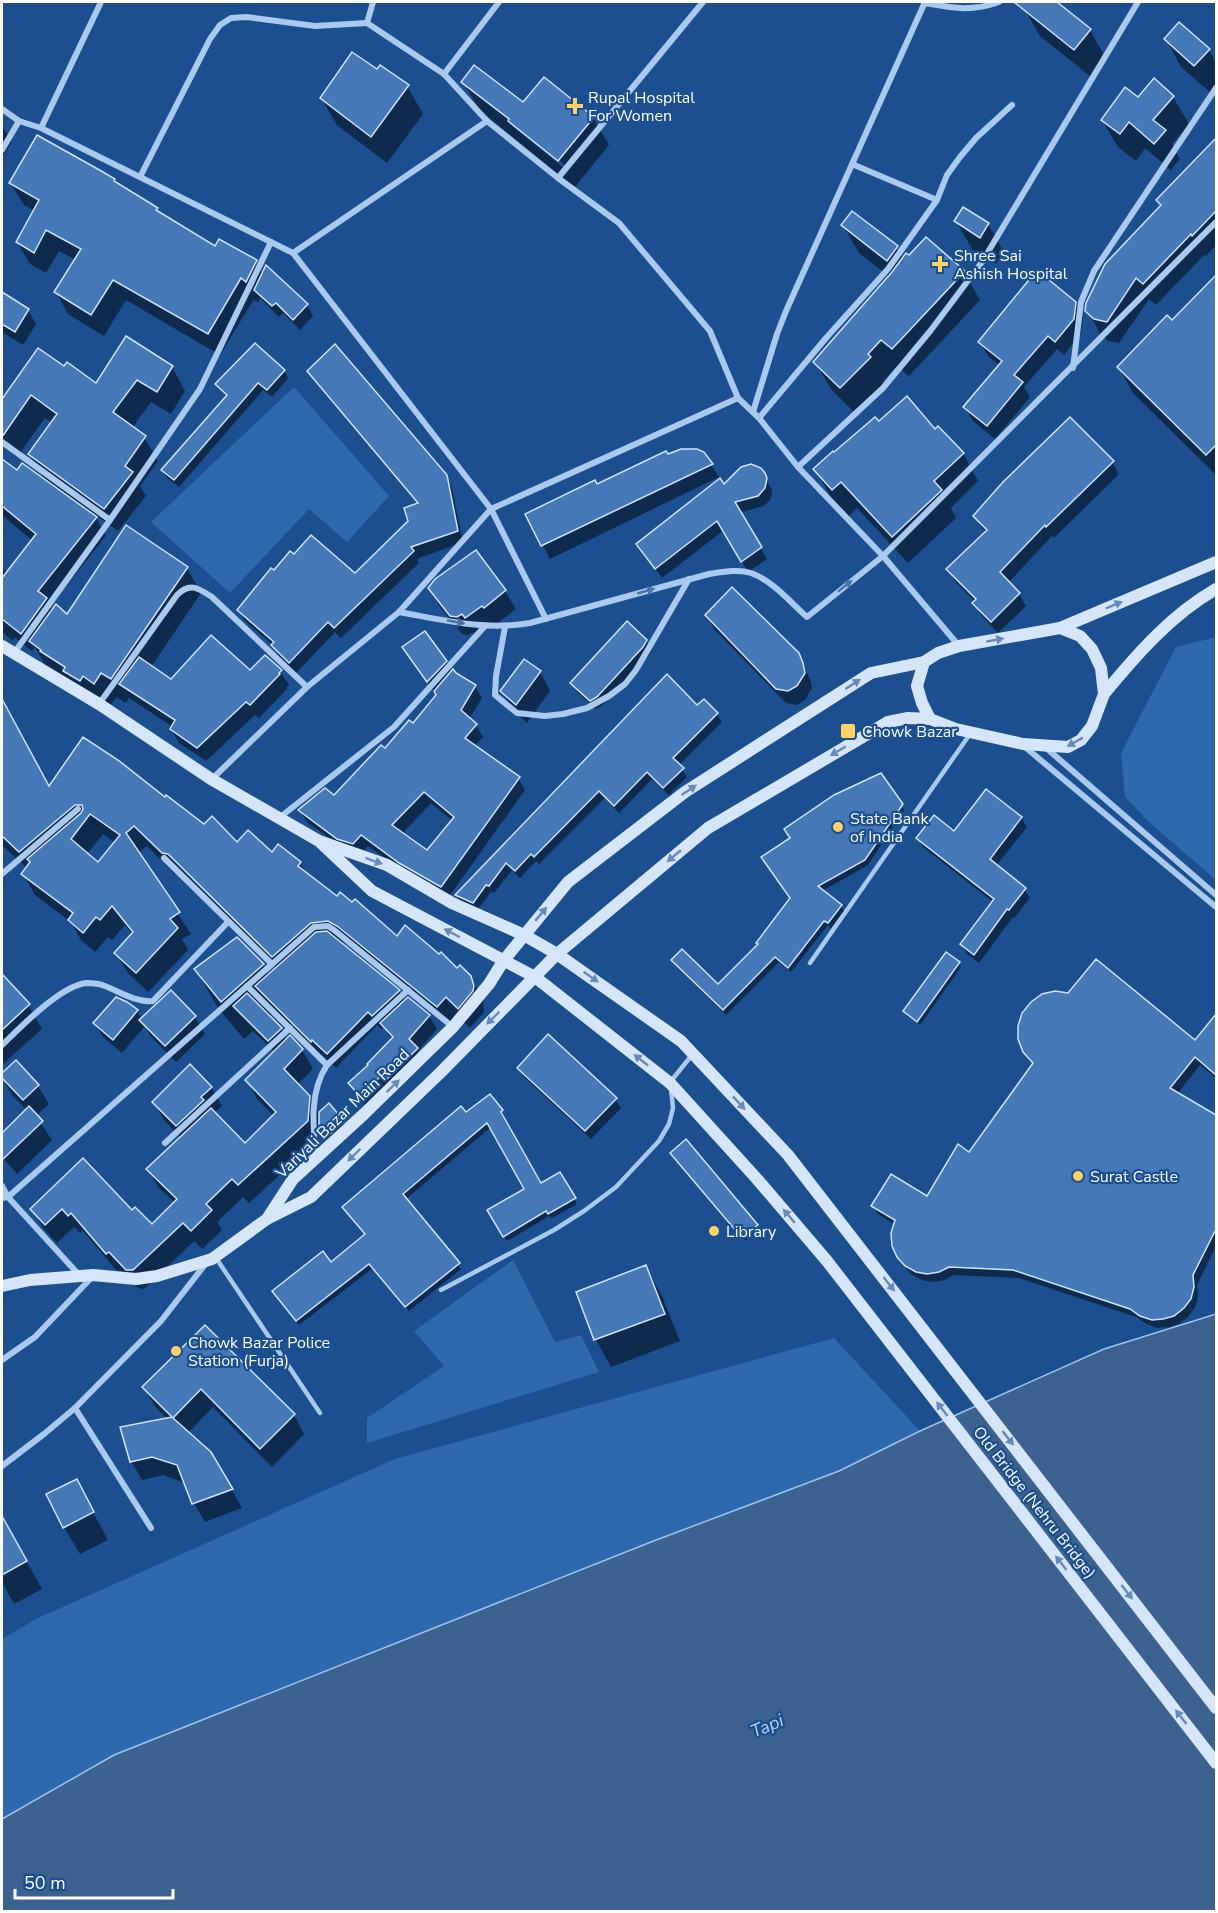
<svg xmlns="http://www.w3.org/2000/svg" width="1218" height="1913" viewBox="0 0 1218 1913" font-family="'Nunito Sans',sans-serif">
  <style>
    .green { fill: #2e69ad }
    .water { fill: #3c6290; stroke: #9cc4f0; stroke-width: 1.5 }
    .shadow { fill: #0007; fill-rule: evenodd }
    .building { fill: #4478b7; stroke: #cfe3fa; stroke-width: 1.5; fill-rule: evenodd }
    .lines { fill: none; stroke-linecap: round; stroke-linejoin: round }
    .lane { stroke: #a9c9ee; stroke-width: 4.5 }
    .street { stroke: #a9c9ee; stroke-width: 6 }
    .secondary { stroke: #d6e6fa; stroke-width: 12 }
    .oneway { fill: #4674ac }
    .oneway2 { fill: #668bba }
    .poi-dot { fill: #ffd166; stroke: #1b4f8f; stroke-width: 2 }
    .labels { text-anchor: middle; stroke-width: 4.5; stroke-linejoin: round; paint-order: stroke }
    .poi-label { font-size: 16px; fill: #fff; stroke: #1b4f8f; text-anchor: start }
    .street-label { font-size: 16px; fill: #fff; stroke: #1b4f8f }
    .water-label { font-size: 18px; font-style: italic; fill: #b5d3f5; stroke: #1b4f8f }
  </style>
  <rect width="100%" height="100%" fill="#1b4f8f"/>
  <g class="green">
    <polygon points="294,387 389,496 347,542 309,509 230,593 151,522"/>
    <polygon points="1216,637 1216,880 1151,824 1125,797 1121,753 1176,647"/>
    <polygon points="513,1260 555,1342 581,1335 599,1372 367,1443 367,1418 444,1366 414,1331"/>
    <polygon points="834,1338 920,1431 839,1471 114,1755 2,1819 2,1639 38,1618 395,1459"/>
  </g>
  <polygon class="water" points="1216,1314 1216,1911 2,1911 2,1819 114,1755 651,1542 839,1471 920,1431 1104,1349"/>
  <g class="shadow">
    <polygon points="1030,2 1055,2 1090,30 1105,57 1090,76 1040,36 1024,8"/>
    <polygon points="1166,39 1209,50 1216,63 1216,86 1211,93 1181,67"/>
    <polygon points="378,71 407,86 423,114 387,163 337,125 321,98"/>
    <path d="M463,82L523,104L593,118L609,145L574,188L479,109ZM507,118L565,165L563,167L511,125Z"/>
    <polygon points="1173,97 1189,124 1172,144 1180,159 1171,170 1145,148 1136,161 1118,147 1102,120 1138,99"/>
    <polygon points="2,126 12,142 2,157"/>
    <polygon points="1209,148 1216,155 1216,245 1205,257 1204,255 1156,305 1149,299 1119,343 1108,341 1100,333 1087,310 1161,207 1158,201"/>
    <polygon points="114,181 116,184 157,209 159,214 216,248 255,261 263,274 266,267 307,305 313,316 300,330 283,313 279,317 260,298 258,303 254,299 220,355 126,300 104,336 68,314 56,292 76,260 59,251 46,273 30,264 17,242 35,211 24,205 11,184"/>
    <polygon points="963,209 988,224 1004,252 996,264 972,249 956,221"/>
    <polygon points="843,225 896,247 903,259 909,257 926,239 964,272 980,300 909,376 897,366 883,381 885,385 857,415 831,389 815,362 890,277 859,253"/>
    <polygon points="1214,280 1216,282 1216,475 1134,394 1118,367 1172,322"/>
    <polygon points="2,294 28,310 36,324 23,345 2,332"/>
    <polygon points="1075,303 1083,317 1081,333 1064,355 1057,349 1024,387 1030,397 995,439 973,421 965,408 1000,366 988,356 980,342"/>
    <polygon points="172,367 185,391 171,414 151,402 132,428 144,437 158,461 140,486 146,496 118,531 94,514 106,536 50,606 53,611 68,616 187,568 201,593 151,667 172,681 280,671 289,685 286,688 287,689 259,718 255,715 206,761 179,743 171,729 173,727 129,698 126,703 116,697 109,708 46,666 35,647 32,651 15,638 12,640 2,632 2,568 7,573 33,541 2,515 2,460 17,473 46,482 30,455 52,423 45,418 17,457 2,445 2,394 5,396 64,368 96,385"/>
    <polygon points="284,371 288,378 272,397 263,390 179,487 167,478 163,471 227,397 217,384"/>
    <polygon points="309,371 446,476 452,488 463,542 417,559 419,563 341,638 335,632 296,673 279,656 273,645 245,621 238,610 355,575 410,522 418,504 315,382"/>
    <polygon points="935,431 963,453 978,481 951,508 956,518 908,563 857,508 849,516 831,497 815,469"/>
    <polygon points="667,456 711,465 719,477 550,559 527,514"/>
    <polygon points="1112,462 1119,474 1054,538 1052,536 1008,583 1019,594 1026,606 998,633 981,615 974,603 975,602 955,581 948,569 986,533 974,516"/>
    <polygon points="760,470 772,490 771,499 764,506 739,513 767,559 748,572 724,530 662,578 638,544 724,487"/>
    <polygon points="475,552 505,591 516,609 495,625 494,623 477,636 474,632 468,635 462,634 440,607 429,588"/>
    <polygon points="707,616 797,654 810,679 812,688 805,700 797,705 786,703 715,630"/>
    <polygon points="646,641 652,650 648,656 602,706 596,709 577,692 572,683"/>
    <path d="M404,647L446,661L452,673L475,686L482,698L469,719L476,725L483,737L474,747L518,778L525,790L448,898L408,874L368,846L360,855L346,850L307,822L300,810L335,798L413,725L437,696ZM431,803L453,821L427,853L402,834Z"/>
    <polygon points="540,672 550,691 527,723 513,710 502,691"/>
    <polygon points="704,701 717,714 722,722 679,765 687,777 669,795 652,779 619,813 605,798 539,864 536,861 520,878 512,870 494,893 491,892 477,910 461,903 457,895"/>
    <path d="M2,704L49,788L165,799L204,826L237,844L300,863L307,874L397,938L470,977L483,998L484,1012L470,1028L459,1017L449,1027L351,946L341,941L337,942L399,991L405,1002L429,1016L437,1029L418,1051L424,1062L368,1108L358,1097L350,1083L370,1066L392,1040L384,1027L381,1029L377,1025L336,1068L321,1054L320,1055L275,1011L269,1017L281,1029L287,1040L290,1038L302,1050L313,1069L297,1085L309,1097L319,1114L329,1105L348,1131L333,1145L319,1124L318,1140L249,1203L243,1197L217,1222L222,1230L202,1249L194,1241L144,1289L138,1288L120,1270L118,1272L82,1230L80,1233L74,1227L57,1243L43,1228L32,1209L83,1160L132,1212L152,1226L175,1203L158,1187L148,1169L181,1138L165,1121L154,1103L211,1087L222,1106L214,1113L245,1146L274,1116L257,1099L247,1080L275,1052L253,1031L244,1039L218,1008L196,970L263,965L269,975L277,969L181,874H175L147,846L138,853L191,934L182,939L188,950L148,992L128,973L116,953L133,935L125,925L112,940L108,937L95,952L81,940L71,922L35,895L23,874L27,868L2,845ZM103,834L115,843L99,864L87,854Z"/>
    <polygon points="880,775 904,810 868,865 822,891 841,906 844,911 831,928 828,925 791,972 779,962 726,1015 676,966 673,960 718,986 759,945"/>
    <polygon points="1021,818 1027,827 996,866 1024,889 1030,898 1014,918 1013,917 979,963 967,954 962,945 993,902 923,847 918,838 954,833"/>
    <polygon points="959,963 961,967 920,1025 907,1016 905,1012"/>
    <polygon points="2,976 28,1005 42,1029 2,1065"/>
    <polygon points="137,1011 142,1020 195,1017 205,1034 176,1062 151,1037 145,1026 122,1053 103,1037 95,1023"/>
    <polygon points="1216,1016 1216,1078 1200,1065 1177,1094 1216,1117 1216,1246 1197,1285 1198,1297 1195,1307 1188,1317 1179,1324 1169,1327 1157,1328 1147,1324 1136,1317 1019,1278 954,1275 944,1280 933,1282 922,1280 912,1275 904,1266 898,1257 895,1225 878,1214 873,1206 927,1199 970,1154 1033,1064 1025,1052 1195,1042"/>
    <polygon points="16,1062 38,1086 49,1104 36,1116 52,1140 17,1174 2,1157 2,1135 27,1110 12,1095 2,1077"/>
    <polygon points="518,1068 615,1099 621,1108 591,1139 524,1077"/>
    <polygon points="490,1096 505,1116 502,1118 540,1185 560,1174 577,1204 552,1218 549,1216 507,1241 489,1211 526,1189 491,1127 406,1199 461,1269 409,1311 373,1268 299,1325 277,1296 331,1264 366,1235 346,1212"/>
    <polygon points="686,1142 757,1226 759,1230 745,1241 674,1157"/>
    <polygon points="646,1267 661,1294 680,1341 611,1367 596,1340 578,1293"/>
    <polygon points="205,1327 294,1415 304,1434 272,1467 213,1407 188,1433 210,1452 242,1508 205,1522 194,1503 185,1483 163,1475 142,1480 131,1461 168,1420 155,1406 144,1388"/>
    <polygon points="76,1481 108,1540 80,1554 64,1527"/>
    <polygon points="2,1518 42,1589 14,1604 2,1582"/>
  </g>
  <g class="building">
    <polygon points="1014,2 1057,2 1091,29 1074,50"/>
    <polygon points="1179,22 1210,49 1194,66 1164,39"/>
    <polygon points="352,52 377,69 380,65 409,85 371,137 320,98"/>
    <polygon points="474,65 523,102 544,77 594,117 558,161 508,121 509,119 461,82"/>
    <polygon points="1154,78 1174,96 1153,120 1166,130 1154,144 1129,122 1120,134 1101,120 1125,87 1138,97"/>
    <polygon points="37,135 103,172 115,179 114,181 158,208 156,210 215,246 219,239 257,260 246,282 241,278 208,334 113,280 91,315 54,292 81,249 46,230 34,253 16,242 39,200 9,183"/>
    <polygon points="1216,138 1216,211 1192,236 1191,234 1143,284 1136,278 1107,322 1094,319 1085,311 1086,303 1105,264 1161,205 1156,200"/>
    <polygon points="963,207 989,223 980,238 954,221"/>
    <polygon points="852,211 898,246 887,261 841,225"/>
    <polygon points="926,237 965,271 892,349 881,340 868,354 871,357 840,388 813,362 892,272 906,253 909,255"/>
    <polygon points="266,265 308,304 293,320 276,303 272,306 254,290"/>
    <polygon points="1037,270 1076,302 1074,319 1055,342 1048,336 1014,375 1023,382 987,426 963,407 1002,361 978,342"/>
    <polygon points="1216,275 1216,445 1206,455 1117,367 1167,315 1172,320"/>
    <polygon points="2,292 29,309 15,332 2,324"/>
    <polygon points="126,336 173,366 157,392 137,380 113,412 146,436 125,466 133,472 104,509 28,454 57,414 31,395 2,437 2,399 38,348 64,366 67,362 96,383"/>
    <polygon points="255,343 285,370 267,390 258,383 174,480 161,470 227,395 215,384"/>
    <polygon points="335,344 447,475 458,531 411,547 414,551 334,628 328,622 289,663 271,645 274,642 237,610 271,568 274,570 290,551 294,554 311,535 355,573 408,521 404,508 418,503 307,371"/>
    <polygon points="907,396 935,429 938,426 964,453 934,481 942,490 892,537 841,482 832,490 813,469 833,451 834,452 875,417 879,421"/>
    <polygon points="1070,417 1114,461 1046,527 1045,525 1000,572 1020,593 991,622 972,603 976,599 946,569 987,530 973,516 1003,482"/>
    <polygon points="681,449 697,449 704,452 713,464 541,546 525,514 595,480 597,484 666,451 668,454"/>
    <polygon points="2,459 17,470 22,463 97,517 38,591 47,598 21,634 2,619 2,578 36,534 2,506"/>
    <polygon points="751,464 761,468 765,473 767,478 765,488 758,496 735,502 762,547 741,562 717,521 655,569 636,544 720,478 724,484 741,467"/>
    <polygon points="126,525 188,567 111,679 101,673 94,684 83,676 80,681 63,671 65,667 40,651 41,650 29,641 56,604 67,614"/>
    <polygon points="476,550 506,590 484,608 482,606 465,618 462,614 457,617 450,616 428,588 435,579"/>
    <polygon points="732,587 799,653 803,663 805,673 797,686 788,691 776,689 705,615"/>
    <polygon points="627,621 647,640 643,647 597,697 590,701 570,683"/>
    <polygon points="425,631 447,661 427,682 402,647"/>
    <polygon points="211,635 250,670 265,655 282,670 279,673 280,674 250,705 246,702 197,748 170,729 175,720 119,684 139,657 171,679"/>
    <polygon points="524,659 541,671 516,705 500,691"/>
    <path d="M453,669L456,673L476,685L461,710L477,724L465,738L520,777L441,887L399,863L361,835L353,844L337,839L298,810L325,788L334,795L381,745L385,748L409,720L413,723L436,695L434,691ZM424,792L454,817L427,850L392,825Z"/>
    <polygon points="667,674 697,705 704,699 718,713 673,758 684,768 663,788 647,772 614,806 599,791 534,857 531,854 515,871 506,863 489,886 486,885 473,903 455,895"/>
    <path d="M2,699L49,786L83,737L118,760L165,797L166,795L204,824L212,816L237,842L248,830L272,852L278,844L301,862L298,866L337,896L340,892L352,902L355,899L397,936L405,925L439,954L441,952L457,968L460,965L471,976L474,986L473,991L458,1009L446,997L437,1007L337,926L328,921L311,923L272,957L168,854L162,853L134,826L126,833L180,912L170,919L178,928L136,973L114,953L133,932L112,906L100,920L96,917L83,933L68,920L73,913L21,874L30,862L27,859L81,813L83,809L82,805H75L19,852L2,836ZM90,814L120,835L98,862L71,839Z"/>
    <polygon points="881,773 903,804 865,860 818,886 842,905 828,923 824,921 788,968 775,957 723,1010 671,960 682,949 718,984 758,944 756,943 790,898 761,857 790,838 784,829 834,795"/>
    <polygon points="986,789 1022,817 990,859 1026,888 1009,910 1007,909 974,955 960,944 994,899 916,838 934,815 954,831"/>
    <polygon points="327,931 400,990 372,1016 368,1012 327,1054 312,1040 311,1042 255,986 316,932"/>
    <polygon points="237,937 264,964 221,1002 194,969"/>
    <polygon points="946,952 960,962 917,1022 903,1011"/>
    <polygon points="1096,959 1195,1040 1216,1014 1216,1075 1195,1057 1170,1088 1216,1115 1216,1229 1193,1275 1194,1287 1191,1299 1184,1308 1174,1316 1163,1319 1152,1320 1140,1316 1130,1309 1013,1270 949,1267 939,1272 927,1274 916,1272 905,1266 897,1257 892,1246 891,1233 895,1220 871,1206 891,1174 927,1196 958,1144 969,1152 1033,1063 1023,1052 1018,1039 1018,1026 1022,1013 1031,1002 1042,994 1055,991 1068,993"/>
    <polygon points="2,974 30,1004 2,1030"/>
    <polygon points="171,990 196,1016 165,1046 139,1020"/>
    <polygon points="247,993 282,1028 268,1041 233,1006"/>
    <polygon points="116,997 127,1002 138,1010 113,1040 93,1023"/>
    <polygon points="408,997 430,1015 409,1039 418,1048 385,1081 380,1077 360,1096 348,1083 368,1065 367,1064 393,1037 380,1023"/>
    <polygon points="548,1034 617,1098 585,1131 517,1068"/>
    <polygon points="290,1035 303,1049 284,1069 310,1096 308,1121 238,1185 232,1179 206,1204 212,1210 191,1231 183,1223 133,1270 126,1270 109,1252 106,1254 71,1213 68,1216 62,1209 45,1225 30,1209 83,1158 132,1210 135,1207 152,1224 177,1199 146,1169 211,1108 245,1143 276,1112 245,1080"/>
    <polygon points="16,1060 39,1085 23,1100 2,1078 2,1073"/>
    <polygon points="190,1064 212,1087 201,1097 204,1100 176,1126 152,1102"/>
    <polygon points="490,1094 503,1110 501,1112 541,1183 560,1172 576,1198 548,1214 546,1211 503,1237 487,1210 524,1189 487,1123 403,1194 460,1263 405,1307 369,1264 296,1321 272,1291 323,1251 331,1262 365,1234 342,1207 461,1106 466,1112"/>
    <polygon points="329,1103 344,1121 327,1137 319,1127 319,1112"/>
    <polygon points="29,1106 43,1121 2,1160 2,1133"/>
    <polygon points="686,1139 758,1225 742,1238 670,1153"/>
    <polygon points="646,1265 665,1314 594,1340 576,1292"/>
    <polygon points="205,1325 295,1414 260,1449 201,1389 173,1418 211,1452 233,1489 192,1504 177,1465 152,1457 130,1462 120,1427 172,1417 142,1387"/>
    <polygon points="77,1479 94,1512 63,1528 46,1494"/>
    <polygon points="2,1516 27,1561 2,1575"/>
  </g>
  <g class="lines">
    <g class="lane">
      <polyline points="810,963 970,734"/>
      <polyline points="671,1081 692,1055"/>
      <polyline points="216,1258 320,1413"/>
      <polyline points="441,1290 554,1230 584,1211 616,1187 659,1141 669,1124 673,1108 671,1089"/>
    </g>
    <g class="street">
      <polyline points="373,2 367,23 444,74 487,121 558,178 619,223 710,331 738,398 759,418 798,467 883,556 959,646"/>
      <path d="M924,3C953,8 971,12 999,2"/>
      <polyline points="444,74 499,2"/>
      <polyline points="2,109 19,121 41,128 293,253 491,509 546,619"/>
      <polyline points="41,128 101,2"/>
      <polyline points="2,150 19,121"/>
      <polyline points="852,164 937,200"/>
      <polyline points="140,177 210,39 220,25 231,18 247,17 315,26 367,23"/>
      <polyline points="558,178 703,2"/>
      <polyline points="293,253 487,121"/>
      <polyline points="1073,368 1081,302 1094,271 1216,88"/>
      <polyline points="753,412 777,334 786,311 925,2"/>
      <polyline points="759,418 826,338 888,269 937,200 947,175 960,157 976,138 1012,105"/>
      <polyline points="2,442 110,520"/>
      <polyline points="798,467 883,388 931,330 982,262 1138,2"/>
      <path d="M399,612C443,620 485,631 530,623L709,574C723,572 738,569 751,573C773,581 790,602 807,617L883,556L1216,222"/>
      <polyline points="505,627 496,676 495,695 517,713 545,716 563,714 587,708 609,696 625,684 636,670 689,579"/>
      <polyline points="14,653 110,520 200,389 271,242"/>
      <path d="M99,704L177,595C190,582 198,588 212,597L307,687"/>
      <polyline points="1025,747 1216,907"/>
      <polyline points="1045,747 1216,895"/>
      <polyline points="212,779 307,687 399,612 491,509 738,398"/>
      <polyline points="279,818 394,727 485,626"/>
      <polyline points="164,858 272,964"/>
      <polyline points="2,874 78,809"/>
      <polyline points="247,986 327,1065"/>
      <path d="M2,1045C21,1027 61,985 87,983C92,983 100,984 105,986C120,992 137,1003 153,1001L228,922"/>
      <polyline points="165,1143 290,1028"/>
      <path d="M316,1157C313,1125 309,1093 327,1065L408,990"/>
      <polyline points="2,1186 8,1197 80,1276"/>
      <polyline points="2,1198 8,1197 314,927 328,926 334,930 453,1027"/>
      <polyline points="2,1360 35,1337 93,1276"/>
      <polyline points="75,1408 151,1528"/>
      <polyline points="2,1466 44,1434 75,1408 161,1321 207,1262"/>
    </g>
    <g class="secondary">
      <polyline points="1060,628 1216,562"/>
      <polyline points="2,646 99,704 211,779 319,841 387,865 452,903 524,935 557,954 681,1041 788,1155 1216,1708"/>
      <path d="M1104,694C1137,654 1171,615 1216,589"/>
      <polyline points="322,844 372,891 535,977 670,1083 757,1179 827,1261 1216,1763"/>
      <polyline points="267,1219 311,1197 441,1072 557,954 708,828 888,722 908,718 930,719 956,729 1023,744 1068,747 1081,740 1092,726 1104,694 1101,668 1092,649 1080,636 1060,628 959,646 938,653 924,662 917,686 922,703 930,719"/>
      <polyline points="2,1286 30,1280 93,1275 136,1279 157,1276 212,1259 267,1219 293,1179 364,1114 453,1027 489,984 504,960 568,882 685,792 871,673 924,662"/>
    </g>
  </g>
  <defs><path id="oneway-solid" d="M-6-.8H1V-3.2L6.5 0L1 3.2V.8H-6Z" transform="scale(1.5)"/></defs>
  <g class="oneway">
    <use href="#oneway-solid" transform="translate(845 586) rotate(-39)"/>
    <use href="#oneway-solid" transform="translate(646 591) rotate(-16)"/>
    <use href="#oneway-solid" transform="translate(456 622) rotate(11)"/>
  </g>
  <g class="oneway2">
    <use href="#oneway-solid" transform="translate(1114 605) rotate(-23)"/>
    <use href="#oneway-solid" transform="translate(995 640) rotate(-10)"/>
    <use href="#oneway-solid" transform="translate(853 684) rotate(-33)"/>
    <use href="#oneway-solid" transform="translate(1075 742) rotate(151)"/>
    <use href="#oneway-solid" transform="translate(838 751) rotate(150)"/>
    <use href="#oneway-solid" transform="translate(689 790) rotate(-34)"/>
    <use href="#oneway-solid" transform="translate(674 856) rotate(140)"/>
    <use href="#oneway-solid" transform="translate(374 861) rotate(20)"/>
    <use href="#oneway-solid" transform="translate(541 914) rotate(-50)"/>
    <use href="#oneway-solid" transform="translate(452 933) rotate(-152)"/>
    <use href="#oneway-solid" transform="translate(591 977) rotate(35)"/>
    <use href="#oneway-solid" transform="translate(493 1018) rotate(136)"/>
    <use href="#oneway-solid" transform="translate(641 1060) rotate(-142)"/>
    <use href="#oneway-solid" transform="translate(393 1086) rotate(-44)"/>
    <use href="#oneway-solid" transform="translate(739 1103) rotate(47)"/>
    <use href="#oneway-solid" transform="translate(354 1155) rotate(136)"/>
    <use href="#oneway-solid" transform="translate(789 1216) rotate(-130)"/>
    <use href="#oneway-solid" transform="translate(889 1284) rotate(52)"/>
    <use href="#oneway-solid" transform="translate(942 1409) rotate(-128)"/>
    <use href="#oneway-solid" transform="translate(1008 1438) rotate(52)"/>
    <use href="#oneway-solid" transform="translate(1061 1563) rotate(-128)"/>
    <use href="#oneway-solid" transform="translate(1127 1592) rotate(52)"/>
    <use href="#oneway-solid" transform="translate(1181 1717) rotate(-128)"/>
  </g>
  <g class="poi-dot">
    <path d="M572 97h6v6h6v6h-6v6h-6v-6h-6v-6h6z"/>
    <path d="M937 255h6v6h6v6h-6v6h-6v-6h-6v-6h6z"/>
    <rect x="840" y="723" width="16" height="16" rx="3"/>
    <circle cx="838" cy="827" r="6"/>
    <circle cx="1078" cy="1176" r="6"/>
    <circle cx="714" cy="1231" r="6"/>
    <circle cx="176" cy="1351" r="6"/>
  </g>
  <g class="labels">
    <g class="poi-label">
      <text x="588" y="103">Rupal Hospital<tspan x="588" dy="18">For Women</tspan></text>
      <text x="954" y="261">Shree Sai<tspan x="954" dy="18">Ashish Hospital</tspan></text>
      <text x="862" y="737">Chowk Bazar</text>
      <text x="850" y="824">State Bank<tspan x="850" dy="18">of India</tspan></text>
      <text x="1090" y="1182">Surat Castle</text>
      <text x="726" y="1237">Library</text>
      <text x="188" y="1348">Chowk Bazar Police<tspan x="188" dy="18">Station (Furja)</tspan></text>
    </g>
    <g class="street-label">
      <text transform="translate(342 1113) rotate(-44)" y="6">Variyali Bazar Main Road</text>
      <text transform="translate(1035 1502) rotate(52)" y="6">Old Bridge (Nehru Bridge)</text>
    </g>
    <g class="water-label">
      <text transform="translate(767 1726) rotate(-23)" y="6">Tapi</text>
    </g>
  </g>
  <rect width="1218" height="1913" fill="none" stroke="#ffffff" stroke-width="6"/>
  <path d="M15 1889v9h158v-9" fill="none" stroke="#ffffff" stroke-width="3"/>
  <text x="24" y="1889" font-size="18" fill="#ffffff" stroke="#1b4f8f" stroke-width="4.5" paint-order="stroke">50 m</text>
</svg>
